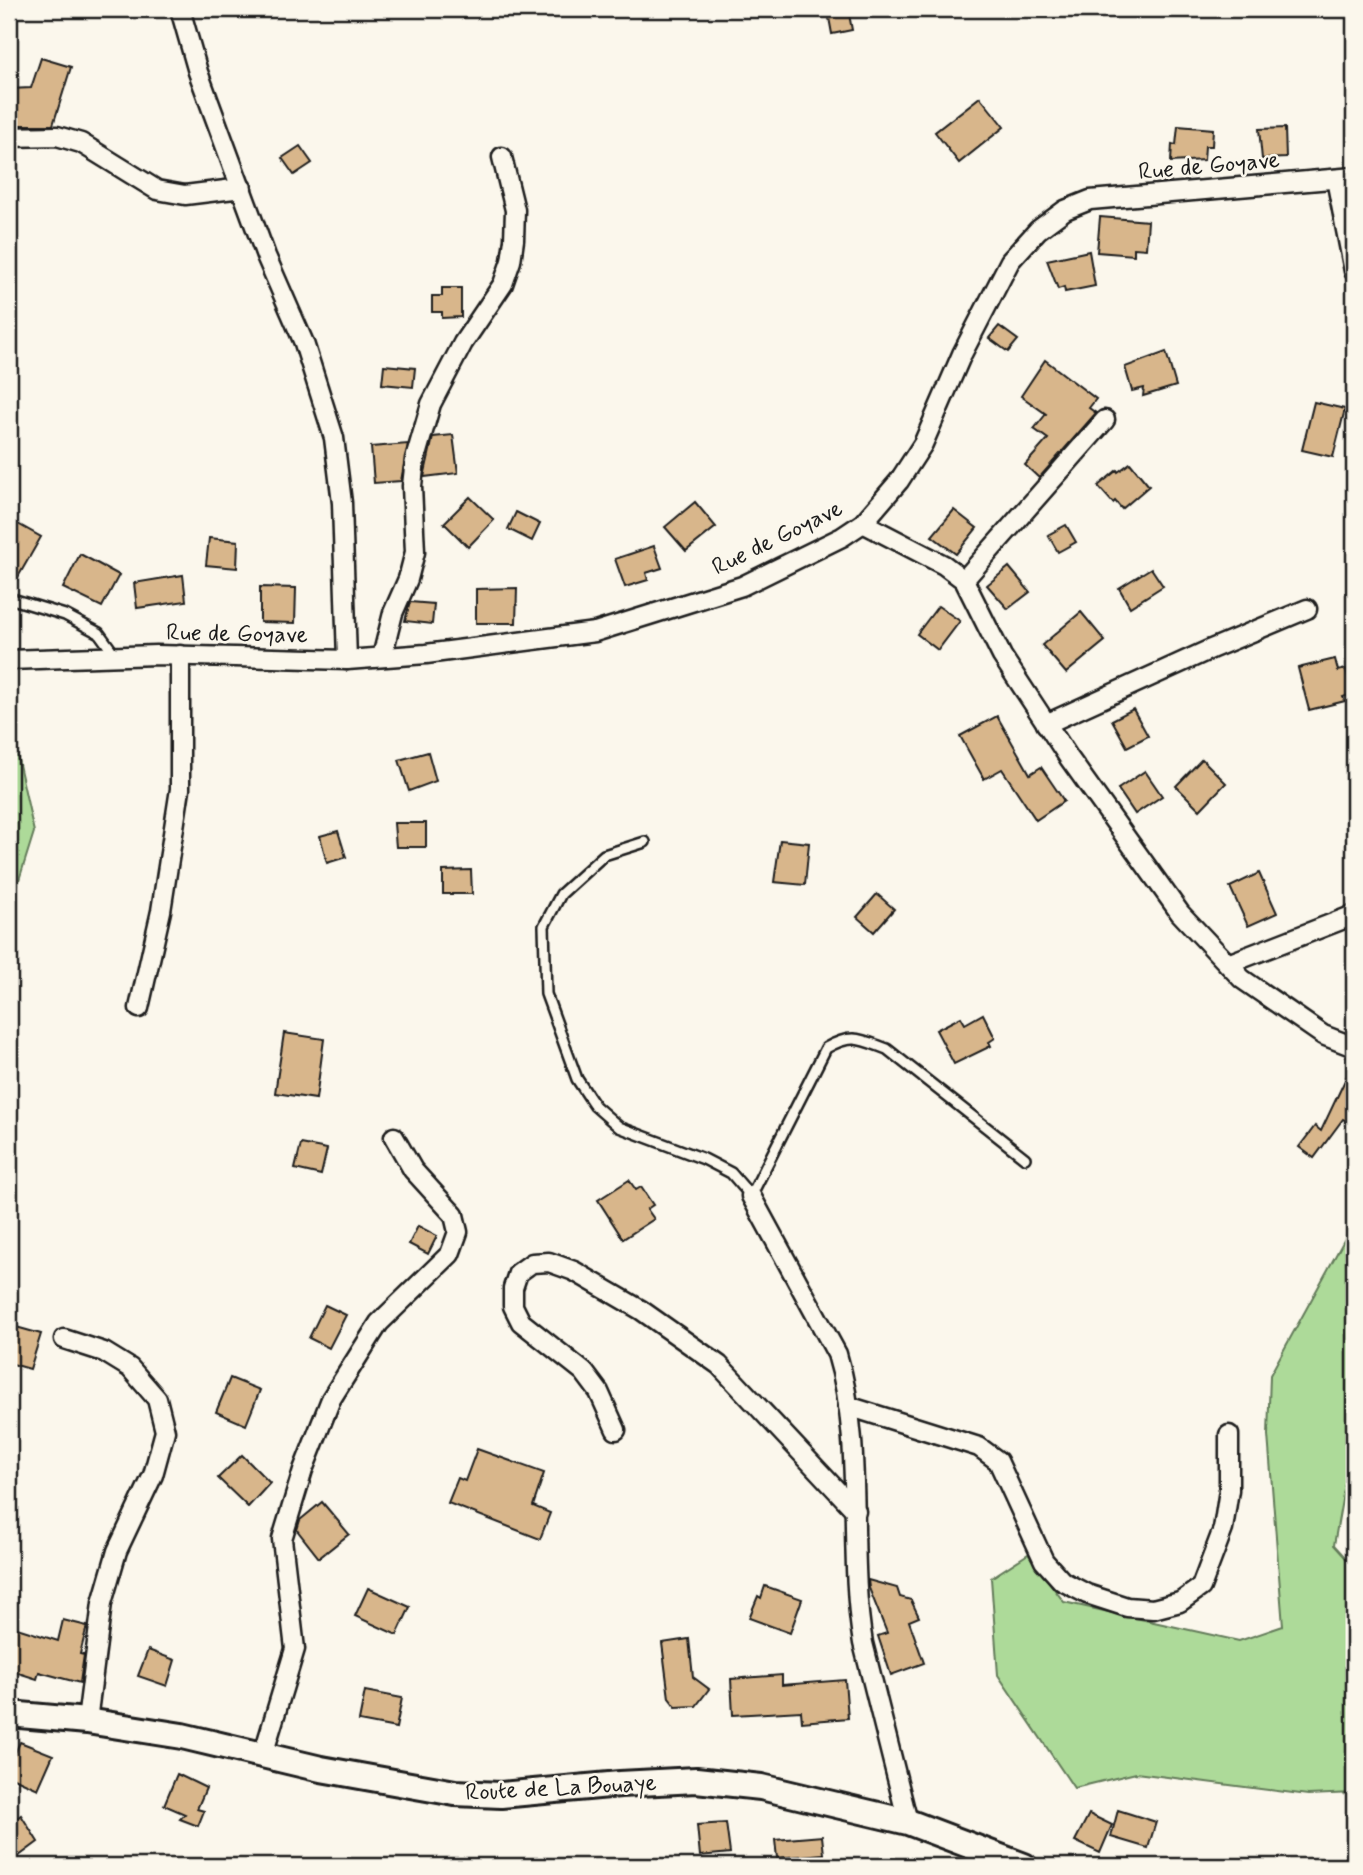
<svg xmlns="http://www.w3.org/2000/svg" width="1363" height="1875" viewBox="0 0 1363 1875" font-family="Mynerve,sans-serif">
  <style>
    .green { fill: #adda99; stroke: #647b5a; stroke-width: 2 }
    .building { fill: #d8b68b; stroke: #1c1c1c; stroke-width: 2 }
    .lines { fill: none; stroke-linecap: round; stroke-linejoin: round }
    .service-casing { stroke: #1c1c1c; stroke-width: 14 }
    .minor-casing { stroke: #1c1c1c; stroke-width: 23 }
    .secondary-casing { stroke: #1c1c1c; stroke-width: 30 }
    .service { stroke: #fbf7ec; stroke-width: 9 }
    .minor { stroke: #fbf7ec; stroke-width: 18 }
    .secondary { stroke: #fbf7ec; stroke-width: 24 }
    .labels { text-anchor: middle; stroke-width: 5; stroke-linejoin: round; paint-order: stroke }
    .street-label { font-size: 24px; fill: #1c1c1c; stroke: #fbf7ec }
  </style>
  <rect width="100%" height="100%" fill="#fbf7ec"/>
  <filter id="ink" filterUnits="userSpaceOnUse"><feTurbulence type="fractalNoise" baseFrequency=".0143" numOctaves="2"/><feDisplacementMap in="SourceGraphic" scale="14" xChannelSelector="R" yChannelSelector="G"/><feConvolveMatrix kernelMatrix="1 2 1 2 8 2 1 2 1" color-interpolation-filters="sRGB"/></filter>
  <g filter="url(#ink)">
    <g class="green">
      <polygon points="9,745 16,751 34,832 9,912"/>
      <polygon points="1354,1222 1354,1475 1346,1477 1334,1545 1354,1567 1354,1793 1308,1795 1136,1773 1074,1788 998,1675 991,1578 1028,1554 1064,1602 1239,1641 1283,1626 1268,1435 1270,1375"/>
    </g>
    <g class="building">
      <polygon points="848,9 852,30 832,34 828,12"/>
      <polygon points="41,58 71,67 53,125 9,125 9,89 31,88"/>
      <polygon points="980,97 1004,127 959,163 935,132"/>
      <polygon points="1178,126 1213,129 1212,146 1205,146 1204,160 1171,162 1172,144 1176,145"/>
      <polygon points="1285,128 1286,158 1262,159 1259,129"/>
      <polygon points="300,146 312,163 294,175 282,158"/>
      <polygon points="1100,217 1148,221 1146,249 1134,248 1134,255 1097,252"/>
      <polygon points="1089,251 1095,286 1065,292 1064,287 1058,289 1047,260"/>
      <polygon points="442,288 461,288 461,317 442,318 442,312 432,312 432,296 442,296"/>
      <polygon points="999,326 1018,340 1008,352 989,338"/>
      <polygon points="1166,352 1176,386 1143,396 1144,388 1132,391 1125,367"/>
      <polygon points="1045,360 1096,399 1089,408 1096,413 1039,478 1025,465 1048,439 1034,429 1046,414 1021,396"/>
      <polygon points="384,365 415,368 413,387 382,384"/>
      <polygon points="1314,402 1345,409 1333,457 1302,450"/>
      <polygon points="453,435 458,473 424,477 433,437"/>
      <polygon points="408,444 401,481 374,483 371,447"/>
      <polygon points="1130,463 1149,486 1122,509 1115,501 1113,503 1098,486 1117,470 1118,472"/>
      <polygon points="470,497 494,520 468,547 444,523"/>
      <polygon points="695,502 716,527 686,551 665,527"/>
      <polygon points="954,510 977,528 956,554 932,536"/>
      <polygon points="516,512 540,524 532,541 508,529"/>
      <polygon points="9,519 41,537 10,591 9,591"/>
      <polygon points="1066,525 1076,542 1058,552 1048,535"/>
      <polygon points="209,538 238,541 237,568 206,565"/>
      <polygon points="654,546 662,568 646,573 648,580 625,587 615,559"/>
      <polygon points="80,554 119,575 102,607 63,588"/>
      <polygon points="1009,567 1030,592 1008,609 987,585"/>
      <polygon points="1151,568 1163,586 1130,607 1119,588"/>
      <polygon points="183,575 186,601 137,608 134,583"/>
      <polygon points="260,587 296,588 295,623 260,622"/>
      <polygon points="517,588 516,623 476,623 476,589"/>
      <polygon points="410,602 434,604 432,624 405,621"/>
      <polygon points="938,606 960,621 938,650 917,634"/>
      <polygon points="1081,612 1105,641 1066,673 1042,645"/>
      <polygon points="1335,659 1338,671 1346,669 1352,694 1343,697 1345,701 1309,710 1298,668"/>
      <polygon points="1133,709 1148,736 1127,747 1112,720"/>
      <polygon points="997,716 1030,774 1041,767 1064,801 1036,820 1002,769 984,779 960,736"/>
      <polygon points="428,752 436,781 409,791 399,760"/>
      <polygon points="1202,759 1226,783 1200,810 1176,786"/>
      <polygon points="1145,771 1162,796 1135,814 1118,789"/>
      <polygon points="394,823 426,823 426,847 396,847"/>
      <polygon points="338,831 346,857 327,863 320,836"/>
      <polygon points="780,840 809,843 805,885 774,882"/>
      <polygon points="471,870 472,894 443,894 443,871"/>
      <polygon points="1259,873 1277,913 1248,926 1230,887"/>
      <polygon points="877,894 894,909 874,932 857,917"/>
      <polygon points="983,1014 995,1038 989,1042 991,1046 954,1064 936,1030 961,1017 965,1024"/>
      <polygon points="284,1033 324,1039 316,1099 275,1093"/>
      <polygon points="1354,1061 1354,1125 1343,1119 1314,1158 1299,1147 1315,1126 1321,1131"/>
      <polygon points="301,1144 327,1149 321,1175 295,1169"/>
      <polygon points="629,1180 636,1190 641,1187 653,1205 647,1209 654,1219 623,1239 598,1200"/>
      <polygon points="418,1226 437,1236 428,1254 409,1244"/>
      <polygon points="325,1305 346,1315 329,1348 309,1338"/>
      <polygon points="9,1325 41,1334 30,1369 9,1363"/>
      <polygon points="230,1378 260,1390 246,1425 216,1412"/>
      <polygon points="477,1449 544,1473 533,1506 550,1513 540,1539 448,1503 458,1478 465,1481"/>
      <polygon points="242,1455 270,1483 248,1507 218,1478"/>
      <polygon points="322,1502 349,1534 319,1558 297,1530 300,1520"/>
      <polygon points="868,1580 897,1588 900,1597 911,1600 919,1617 909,1621 924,1663 891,1675 878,1636 887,1633 869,1588"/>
      <polygon points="765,1586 802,1599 790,1633 749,1618 758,1596 761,1598"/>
      <polygon points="368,1588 410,1607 397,1635 355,1616"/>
      <polygon points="63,1620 87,1626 80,1654 84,1655 80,1683 39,1672 37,1679 9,1670 9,1642 14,1627 58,1641"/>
      <polygon points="689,1639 693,1677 709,1689 696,1706 676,1707 669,1698 662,1643"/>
      <polygon points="148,1650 175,1660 167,1686 138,1676"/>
      <polygon points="782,1675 782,1685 845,1680 848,1718 802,1722 801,1711 733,1715 731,1679"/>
      <polygon points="365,1691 402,1698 396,1728 359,1721"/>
      <polygon points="20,1742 53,1755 38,1789 9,1776 9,1766"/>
      <polygon points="177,1774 206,1788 197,1809 204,1811 198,1826 180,1819 185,1814 164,1805"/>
      <polygon points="1118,1810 1156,1822 1148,1848 1111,1837"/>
      <polygon points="1089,1814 1112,1825 1100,1853 1075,1841"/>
      <polygon points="21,1815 38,1842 15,1859 9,1848 9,1823"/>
      <polygon points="726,1823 730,1853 700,1856 697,1825"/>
      <polygon points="822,1836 824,1854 777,1858 775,1840"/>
    </g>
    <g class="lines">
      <g class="service-casing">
        <g id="service">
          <polyline points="9,598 65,615 99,633 115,655"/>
          <path d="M645,842L604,855L561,894L544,926L546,994L577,1079L595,1106L619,1127L704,1159L731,1173L751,1196L826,1048C852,1033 860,1039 887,1049L1025,1158"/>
        </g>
      </g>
      <g class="minor-casing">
        <g id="minor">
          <polyline points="180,9 198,72 266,256 304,343 334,438 342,503 347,660"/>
          <polyline points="9,137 57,136 81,143 157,190 185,195 242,188"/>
          <polyline points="1336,179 1354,271"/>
          <polyline points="863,523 944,565 964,580 1002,656 1069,758 1180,913 1242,979 1323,1035 1354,1047"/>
          <polyline points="964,580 1105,420"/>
          <polyline points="382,657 393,613 408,579 415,552 412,486 415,459 431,404 463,343 503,284 511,261 514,240 515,210 502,157"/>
          <polyline points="9,660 156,655 347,660 426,654 595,632 742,586 842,537 863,523 899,481 923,444 962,354 1010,261 1038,230 1065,210 1090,200 1354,177"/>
          <polyline points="1046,724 1211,649 1307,609"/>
          <polyline points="1228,964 1354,915"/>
          <polyline points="139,1008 161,911 180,789 180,655"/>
          <path d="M751,1196L837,1354C865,1446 847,1550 863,1643L908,1822"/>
          <polyline points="64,1339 104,1352 130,1368 157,1399 165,1431 153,1475 117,1551 102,1603 87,1721"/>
          <polyline points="848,1406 979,1447 998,1461 1044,1561 1062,1581 1087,1594 1127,1607 1153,1609 1180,1602 1201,1587 1223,1529 1229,1490 1229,1435"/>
          <polyline points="616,1430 599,1392 584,1372 521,1322 513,1306 513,1288 518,1273 532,1263 549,1262 574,1271 641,1310 719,1365 856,1511"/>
          <polyline points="263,1755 295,1649 282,1539 303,1470 331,1399 379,1323 450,1254 458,1232 454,1215 413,1170 394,1137"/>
        </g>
      </g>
      <g class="secondary-casing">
        <polyline id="secondary" points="9,1714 87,1721 182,1736 321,1769 455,1793 501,1795 620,1784 696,1780 761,1787 908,1822 1024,1866"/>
      </g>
      <use href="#service" class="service"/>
      <use href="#minor" class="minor"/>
      <use href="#secondary" class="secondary"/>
    </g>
  </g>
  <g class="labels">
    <g class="street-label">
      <text transform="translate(1209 165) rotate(-5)" y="8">Rue de Goyave</text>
      <text transform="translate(777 537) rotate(-26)" y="8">Rue de Goyave</text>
      <text transform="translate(237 633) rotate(1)" y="8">Rue de Goyave</text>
      <text transform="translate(561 1787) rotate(-3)" y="8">Route de La Bouaye</text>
    </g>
  </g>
  <rect width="1363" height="1875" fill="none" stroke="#fbf7ec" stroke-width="35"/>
  <rect x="18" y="18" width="1328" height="1840" fill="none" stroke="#1c1c1c" stroke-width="2.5" filter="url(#ink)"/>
</svg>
